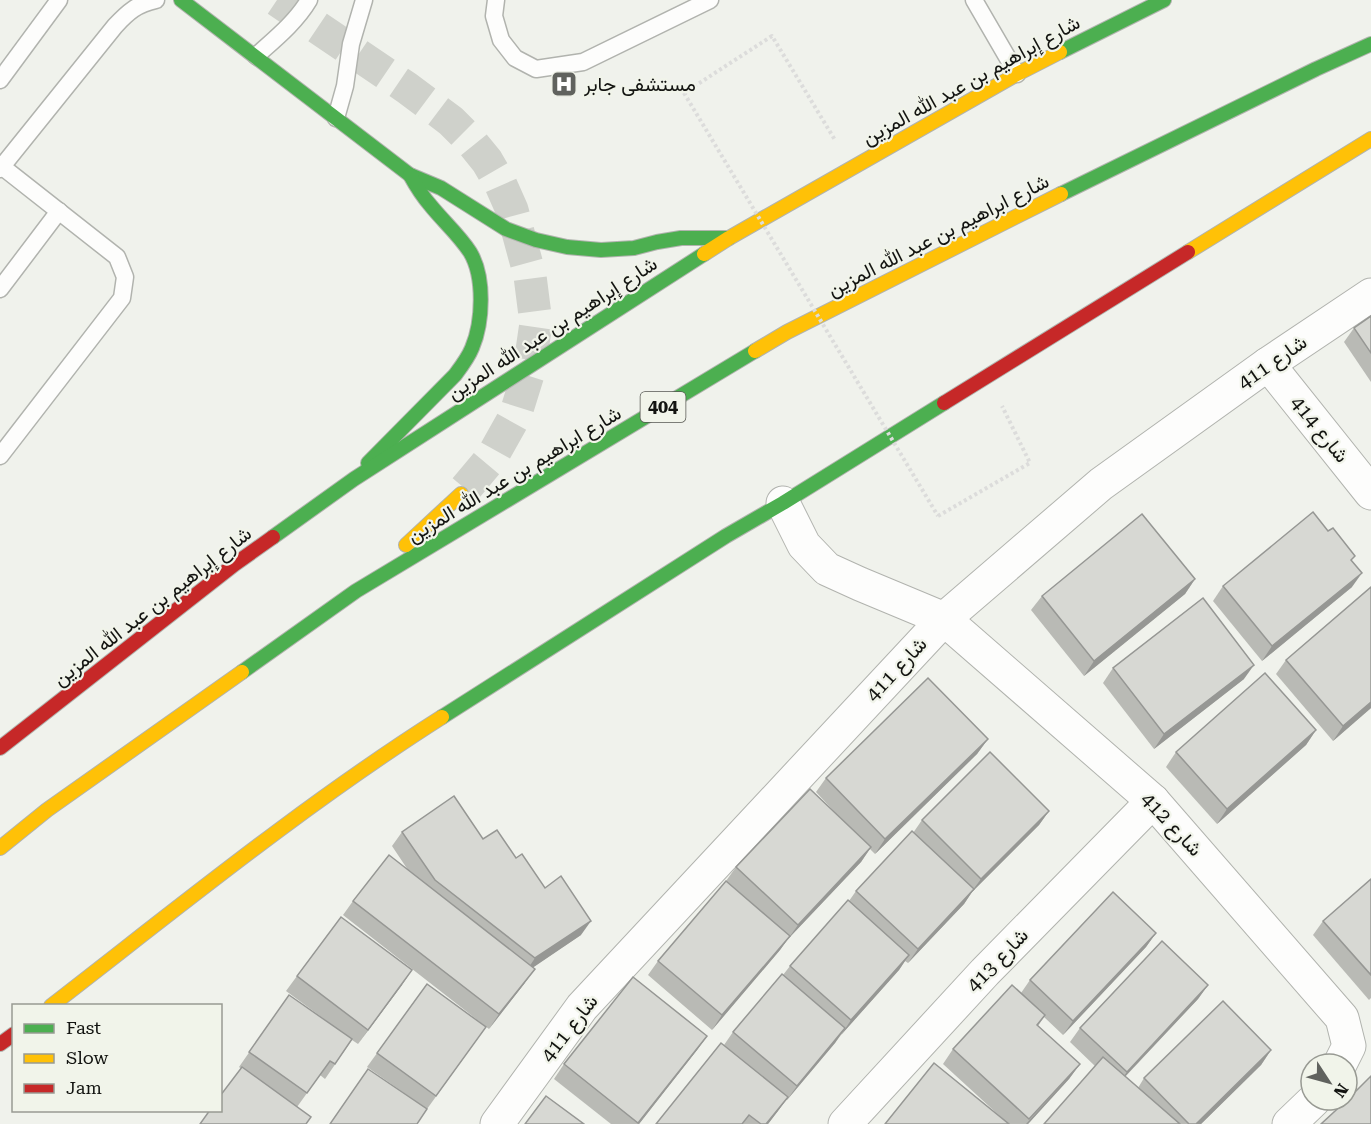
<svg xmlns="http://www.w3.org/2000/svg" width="1371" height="1124" viewBox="0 0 1371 1124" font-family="'Roboto Serif',Vazirmatn,serif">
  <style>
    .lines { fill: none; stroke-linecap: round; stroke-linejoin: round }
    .primary-tunnel { stroke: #cfd1cb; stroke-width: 33; stroke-dasharray: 33 16; stroke-linecap: butt }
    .lane-casing { stroke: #b1b3ae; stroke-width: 19 }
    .street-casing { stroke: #b1b3ae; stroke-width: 35 }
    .fast-casing { stroke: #b1b3ae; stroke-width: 16 }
    .slow-casing { stroke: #b1b3ae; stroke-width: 16 }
    .jam-casing { stroke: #b1b3ae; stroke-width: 16 }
    .path { stroke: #dcdcdb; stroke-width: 4; stroke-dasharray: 3 3; stroke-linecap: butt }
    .lane { stroke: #fdfdfc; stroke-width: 16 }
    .street { stroke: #fdfdfc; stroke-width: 33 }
    .fast { stroke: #4caf50; stroke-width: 14 }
    .slow { stroke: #ffc107; stroke-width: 14 }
    .jam { stroke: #c62828; stroke-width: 14 }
    .path-bridge { stroke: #dcdcdb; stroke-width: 4; stroke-dasharray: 3 3; stroke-linecap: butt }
    .wall { fill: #b9bab5 }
    .shaded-wall { fill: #969794 }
    .building { fill: #d7d8d3; stroke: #969794; stroke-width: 1.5 }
    .labels { text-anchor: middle; stroke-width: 4.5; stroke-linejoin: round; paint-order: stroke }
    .shield { fill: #f1f4ea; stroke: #565752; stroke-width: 1.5 }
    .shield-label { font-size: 18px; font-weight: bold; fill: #131411 }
    .street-label { font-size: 20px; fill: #131411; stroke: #f1f4ea }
    .poi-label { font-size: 20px; fill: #131411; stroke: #f1f4ea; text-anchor: start }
  </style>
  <rect width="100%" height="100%" fill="#f0f2ec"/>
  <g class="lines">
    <polyline class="primary-tunnel" points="277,0 407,88 451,121 470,140 487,161 501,185 512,210 530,276 536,323 529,371 515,416 492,457 461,494"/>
    <g class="lane-casing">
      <g id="lane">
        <polyline points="496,0 494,16 501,40 515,58 536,69 583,62 710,0"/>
        <polyline points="974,0 1017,74"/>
        <path d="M256,56C275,39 296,22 309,0"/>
        <polyline points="0,80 59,0"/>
        <polyline points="336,118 345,86 351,44 364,0"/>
        <polyline points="0,165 117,257 125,277 122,298 0,456"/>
        <path d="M0,169L115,26C128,12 137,4 156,0"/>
        <polyline points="0,289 59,211"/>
      </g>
    </g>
    <g class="street-casing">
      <g id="street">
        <polyline points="1268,364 1371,493"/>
        <polyline points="783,503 804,545 827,569 860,584 944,619 1153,801 1342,1018 1349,1046 1340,1064"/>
        <polyline points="497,1124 582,1007 944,619 1101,484 1268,364 1371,295"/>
        <polyline points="845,1124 985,972 1153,801"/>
        <polyline points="1289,1124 1314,1100"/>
      </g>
    </g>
    <g class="fast-casing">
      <g id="fast">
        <polyline points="181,0 410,175 441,188 506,229 536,240 567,247 601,250 634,248 657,242 681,238 729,238"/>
        <polyline points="1060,52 1164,0"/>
        <polyline points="1061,194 1316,69 1371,44"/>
        <path d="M368,463L455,375C461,367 468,358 472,348C483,322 485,277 470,252C459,235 444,222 431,206C423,197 416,186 410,175"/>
        <polyline points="273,537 354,479 704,254"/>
        <polyline points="242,672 356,591 755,351"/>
        <polyline points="442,717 726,536 783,503 944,403"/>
      </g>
    </g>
    <g class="slow-casing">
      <g id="slow">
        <polyline points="1188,252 1371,139"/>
        <polyline points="704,254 729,238 1017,74 1060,52"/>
        <polyline points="755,351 787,332 1061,194"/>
        <polyline points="406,545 461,494"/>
        <polyline points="0,848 47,810 242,672"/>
        <path d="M51,1006C179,907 305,804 442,717"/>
      </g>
    </g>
    <g class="jam-casing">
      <g id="jam">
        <polyline points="944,403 1188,252"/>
        <polyline points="0,748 235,564 273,537"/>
        <polyline points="0,1044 14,1034"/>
      </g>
    </g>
    <g class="path">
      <polyline points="684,93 772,36 835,140"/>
      <polyline points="938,516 1030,463 1002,406"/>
    </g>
    <use href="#lane" class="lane"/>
    <use href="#street" class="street"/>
    <use href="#fast" class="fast"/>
    <use href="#slow" class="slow"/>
    <use href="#jam" class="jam"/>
    <polyline class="path-bridge" points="684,93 938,516"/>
  </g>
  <g class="wall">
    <polygon points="1371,316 1371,382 1344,342 1354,328"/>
    <polygon points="1352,561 1352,587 1262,661 1213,601 1223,586"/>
    <polygon points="1195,579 1185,594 1084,676 1031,610 1042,596"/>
    <polygon points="1286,660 1371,708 1333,741 1276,674"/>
    <polygon points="1113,668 1244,679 1154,749 1103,683"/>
    <polygon points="1316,730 1306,745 1217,824 1166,767 1176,752"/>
    <polygon points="988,739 977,754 875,854 870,849 861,862 788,939 780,950 712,1030 648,975 658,961 726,881 736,867 843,821 816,792 826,778"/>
    <polygon points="1049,811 1039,825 972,892 964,904 908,963 905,961 899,970 841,1035 835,1043 787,1100 786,1100 768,1124 656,1124 724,1045 733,1032 783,975 790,966 849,901 856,891 913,833 922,820"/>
    <polygon points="402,832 483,839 516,858 545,888 581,935 533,967 524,984 489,1029 343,915 353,901 408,870 392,846"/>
    <polygon points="1371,879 1371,998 1369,1000 1313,935 1323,921"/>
    <polygon points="1156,933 1146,947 1063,1035 1044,1017 1038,1026 1080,1064 1069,1079 1028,1124 885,1124 1003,1119 943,1064 953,1049 1021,993 1030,980"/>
    <polygon points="297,976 402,985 358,1044 352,1040 325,1079 320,1075 297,1107 239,1067 289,995 331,1024 286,991"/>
    <polygon points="427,984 486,1027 427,1109 367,1067"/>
    <polygon points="1208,985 1198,999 1125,1077 1138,1088 1144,1078 1271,1050 1261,1065 1201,1124 1044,1124 1095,1066 1070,1042 1080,1028"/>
    <polygon points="707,1036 697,1050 639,1124 611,1124 554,1079 564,1064"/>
  </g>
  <g class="shaded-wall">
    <polygon points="1362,573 1352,587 1262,661 1272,646"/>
    <polygon points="1195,579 1185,594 1084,676 1094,661"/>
    <polygon points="1254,665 1244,679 1154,749 1164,734"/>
    <polygon points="1371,702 1371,708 1333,741 1343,726"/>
    <polygon points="1316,730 1306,745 1217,824 1227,809"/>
    <polygon points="988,739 977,754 875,854 885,839"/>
    <polygon points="1049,811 1039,825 972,892 964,904 908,963 918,949 972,891 981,879"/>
    <polygon points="871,847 861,862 788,939 798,925"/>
    <polygon points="591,921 581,935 525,973 535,958"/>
    <polygon points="1156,933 1146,947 1063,1035 1073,1021"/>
    <polygon points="790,936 780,950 712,1030 722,1015"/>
    <polygon points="909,955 899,970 841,1035 851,1020"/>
    <polygon points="535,969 524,984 489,1029 499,1014"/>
    <polygon points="412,970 402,985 358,1044 368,1030"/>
    <polygon points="1208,985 1198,999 1116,1086 1127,1072"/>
    <polygon points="845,1028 835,1043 787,1100 797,1086"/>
    <polygon points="707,1036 697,1050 639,1124 638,1124"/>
    <polygon points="1271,1050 1261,1065 1201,1124 1196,1124"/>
    <polygon points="1080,1064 1069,1079 1028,1124 1026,1124"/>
    <polygon points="788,1097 778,1111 768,1124 766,1124"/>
  </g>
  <g class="building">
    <polygon points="1371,316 1371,353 1354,328"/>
    <polygon points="1313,512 1328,531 1333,528 1355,556 1351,560 1362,573 1272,646 1223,586"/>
    <polygon points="1142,514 1195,579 1094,661 1042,596"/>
    <polygon points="1371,587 1371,702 1343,726 1286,660"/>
    <polygon points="1203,598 1254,665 1164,734 1113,668"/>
    <polygon points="1265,673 1316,730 1227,809 1176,752"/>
    <polygon points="928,678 988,739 885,839 826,778"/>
    <polygon points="990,752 1049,811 981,879 922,820"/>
    <polygon points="810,789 871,847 798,925 736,867"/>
    <polygon points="454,796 483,839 497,830 516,858 522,854 545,888 561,876 591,921 535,958 435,880 402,832"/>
    <polygon points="912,831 974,889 918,949 856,891"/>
    <polygon points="389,855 535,969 499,1014 353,901"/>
    <polygon points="1371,879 1371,975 1323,921"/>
    <polygon points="726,881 790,936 722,1015 658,961"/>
    <polygon points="1113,892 1156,933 1073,1021 1030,980"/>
    <polygon points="848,900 909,955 851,1020 790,966"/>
    <polygon points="341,917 412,970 368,1030 297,976"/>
    <polygon points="1162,941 1208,985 1127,1072 1080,1028"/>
    <polygon points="782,974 845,1028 797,1086 733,1032"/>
    <polygon points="633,977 707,1036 638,1123 564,1064"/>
    <polygon points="427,984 486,1027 436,1096 377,1053"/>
    <polygon points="1012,985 1045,1015 1037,1025 1080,1064 1029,1119 953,1049"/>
    <polygon points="289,995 352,1039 335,1064 330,1061 307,1093 249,1052"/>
    <polygon points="1223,1001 1271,1050 1196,1124 1189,1124 1144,1078"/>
    <polygon points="721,1043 788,1097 766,1124 761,1124 749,1115 742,1124 656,1124"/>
    <polygon points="1103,1057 1180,1124 1044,1124"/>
    <polygon points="934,1063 1009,1124 885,1124"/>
    <polygon points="242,1067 311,1117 306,1124 200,1124 210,1110 220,1110 220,1096"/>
    <polygon points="368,1069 427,1109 417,1124 330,1124"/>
    <polygon points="1371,1076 1371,1124 1321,1124 1347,1100"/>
    <polygon points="546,1096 584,1124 525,1124"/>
  </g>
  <defs>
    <g id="hospital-square" transform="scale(1.35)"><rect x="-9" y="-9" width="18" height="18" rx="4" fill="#60625e" stroke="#f1f4ea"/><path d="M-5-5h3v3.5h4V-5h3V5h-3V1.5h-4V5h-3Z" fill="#fff"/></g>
  </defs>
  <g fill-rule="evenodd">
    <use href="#hospital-square" x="564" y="84"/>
  </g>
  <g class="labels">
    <rect class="shield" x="640.5" y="392" width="45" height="30" rx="4.5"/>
    <g class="shield-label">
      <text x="663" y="413">404</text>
    </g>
    <g class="street-label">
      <text transform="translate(971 80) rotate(-29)" y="7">شارع إبراهيم بن عبد الله المزين</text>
      <text transform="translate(938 235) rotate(-27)" y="7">شارع ابراهيم بن عبد الله المزين</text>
      <text transform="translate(552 328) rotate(-33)" y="7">شارع إبراهيم بن عبد الله المزين</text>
      <text transform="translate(1272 362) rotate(-35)" y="7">شارع 411</text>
      <text transform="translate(1320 429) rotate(51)" y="7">شارع 414</text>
      <text transform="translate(514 474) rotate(-31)" y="7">شارع ابراهيم بن عبد الله المزين</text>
      <text transform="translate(152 606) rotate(-38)" y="7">شارع إبراهيم بن عبد الله المزين</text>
      <text transform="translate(896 669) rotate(-47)" y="7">شارع 411</text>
      <text transform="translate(1172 824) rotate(47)" y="7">شارع 412</text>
      <text transform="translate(997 960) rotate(-46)" y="7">شارع 413</text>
      <text transform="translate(569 1028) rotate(-52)" y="7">شارع 411</text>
    </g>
    <g class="poi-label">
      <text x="584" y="91">مستشفى جابر</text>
    </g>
  </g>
  <rect x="12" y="1004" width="210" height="108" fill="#f1f4ea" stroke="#989a93" stroke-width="1.5"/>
  <rect x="24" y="1024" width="30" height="9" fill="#4caf50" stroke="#989a93" stroke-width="1.5"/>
  <text x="66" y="1034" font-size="18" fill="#131411">Fast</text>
  <rect x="24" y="1054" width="30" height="9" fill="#ffc107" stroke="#989a93" stroke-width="1.5"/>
  <text x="66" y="1064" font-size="18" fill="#131411">Slow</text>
  <rect x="24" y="1084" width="30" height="9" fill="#c62828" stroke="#989a93" stroke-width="1.5"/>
  <text x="66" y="1094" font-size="18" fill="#131411">Jam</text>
  <g transform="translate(1329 1082) rotate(126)"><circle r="28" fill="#f1f4ea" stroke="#989a93" stroke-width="1.5"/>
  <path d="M0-4.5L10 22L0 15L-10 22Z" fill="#60625e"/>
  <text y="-9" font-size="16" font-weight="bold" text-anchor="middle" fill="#131411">N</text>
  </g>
</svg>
